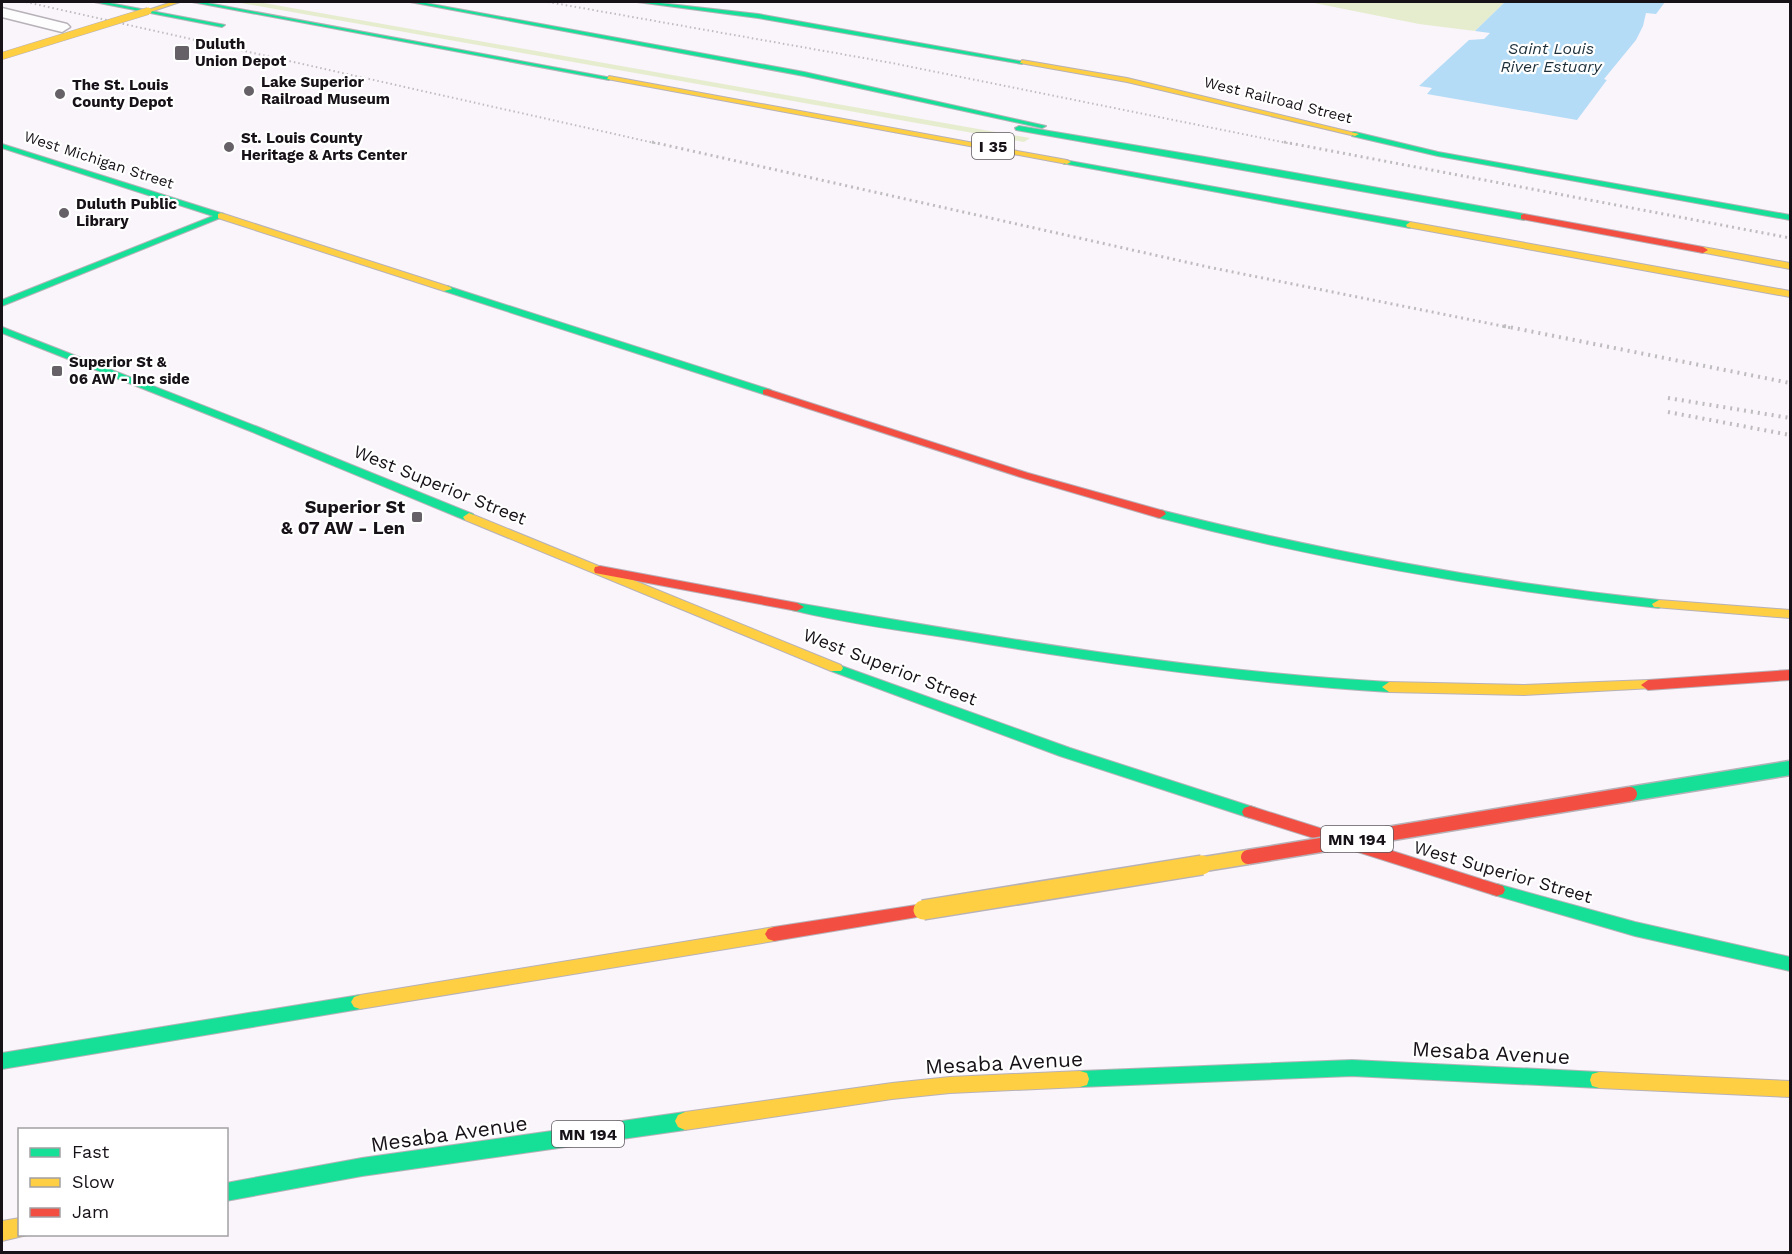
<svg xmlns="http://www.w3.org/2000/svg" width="1792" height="1254" viewBox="0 0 1792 1254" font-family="'Work Sans',sans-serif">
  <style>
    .green { fill: #e6edcf }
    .water { fill: #b4dcf6 }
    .pier { fill: #faf4fb }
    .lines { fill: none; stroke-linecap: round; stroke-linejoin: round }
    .street-casing { stroke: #b7b1b8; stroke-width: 3 }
    .fast-casing { stroke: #b7b1b8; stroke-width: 2 }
    .slow-casing { stroke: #b7b1b8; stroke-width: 2 }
    .jam-casing { stroke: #b7b1b8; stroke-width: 2 }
    .street { fill: #fefdfe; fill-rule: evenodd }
    .fast { fill: #16e098; fill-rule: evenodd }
    .slow { fill: #ffcf43; fill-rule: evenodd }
    .jam { fill: #f24e42; fill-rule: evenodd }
    .rail-far2 { stroke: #bebcbe; stroke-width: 2; stroke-dasharray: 1.5 3; stroke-linecap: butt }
    .rail-far1 { stroke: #bebcbe; stroke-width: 3; stroke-dasharray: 2 4; stroke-linecap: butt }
    .rail { stroke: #bebcbe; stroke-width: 4; stroke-dasharray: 2 5; stroke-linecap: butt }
    .fast-bridge-casing { stroke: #b7b1b8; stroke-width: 17; stroke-linecap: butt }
    .slow-bridge-far2-casing { stroke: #b7b1b8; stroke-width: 8; stroke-linecap: butt }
    .slow-bridge-far1-casing { stroke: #b7b1b8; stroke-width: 17; stroke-linecap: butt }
    .slow-bridge-casing { stroke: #b7b1b8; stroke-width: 22; stroke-linecap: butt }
    .jam-bridge-casing { stroke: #b7b1b8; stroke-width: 17; stroke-linecap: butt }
    .fast-bridge { stroke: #16e098; stroke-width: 14 }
    .slow-bridge-far2 { stroke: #ffcf43; stroke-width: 7 }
    .slow-bridge-far1 { stroke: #ffcf43; stroke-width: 14 }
    .slow-bridge { stroke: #ffcf43; stroke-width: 19 }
    .jam-bridge { stroke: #f24e42; stroke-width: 14 }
    .poi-dot { fill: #666067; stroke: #fff; stroke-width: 2 }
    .labels { text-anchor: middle; stroke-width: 4.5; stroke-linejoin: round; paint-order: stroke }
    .far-poi-label { font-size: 15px; font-weight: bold; fill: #171118; stroke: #fff; text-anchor: start }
    .far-street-label { font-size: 15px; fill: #171118; stroke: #fff }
    .far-water-label { font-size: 16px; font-style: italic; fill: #1b2e39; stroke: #fff }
    .shield { fill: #fff; stroke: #5d585d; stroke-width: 1.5 }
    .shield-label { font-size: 16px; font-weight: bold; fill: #171118 }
    .street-label { font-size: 18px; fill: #171118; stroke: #fff }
    .poi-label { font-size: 18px; font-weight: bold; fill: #171118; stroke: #fff; text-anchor: end }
    .near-street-label { font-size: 21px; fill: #171118; stroke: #fff }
  </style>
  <rect width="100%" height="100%" fill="#faf4fb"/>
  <g class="green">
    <polygon points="235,2 258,2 1030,138 1024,142"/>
    <polygon points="1309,2 1505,2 1475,31 1419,24"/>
  </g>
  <polygon class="water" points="1505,2 1665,2 1577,120 1427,94 1432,88 1419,86 1469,40 1484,39 1490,33 1475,31"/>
  <polygon class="pier" points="1646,13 1656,14 1657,17 1609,81 1604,79 1636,40 1643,26"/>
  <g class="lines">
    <g class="street-casing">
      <polygon id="street" points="2,8 67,24 70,27 62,32 2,17"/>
    </g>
    <g class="fast-casing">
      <g id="fast">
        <polygon points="94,2 104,2 225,25 222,27"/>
        <polygon points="192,2 202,2 612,78 609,80"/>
        <polygon points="410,2 420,2 804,72 1046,126 1042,128 804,76"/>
        <polygon points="637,2 651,2 758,14 1025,62 1022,64 758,18"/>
        <polygon points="1019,126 1205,157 1524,214 1528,217 1524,220 1016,130 1015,128"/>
        <polygon points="1355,132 1438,152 1790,215 1790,220 1438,156 1352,136 1352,132"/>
        <polygon points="2,144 224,214 225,216 2,306 2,300 213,216 2,148"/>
        <polygon points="1064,160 1410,222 1414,225 1410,228 1067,164 1064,164"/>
        <polygon points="447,286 771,390 772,392 767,395 763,394 444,291 442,289"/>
        <polygon points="2,327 258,427 473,514 475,517 473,520 465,520 250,431 2,333"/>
        <path d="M1160,510C1327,552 1487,582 1659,600L1666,604L1659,608C1489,590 1322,560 1156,517L1154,514Z"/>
        <path d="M797,603C994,637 1189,671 1389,682L1396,687L1389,692C1246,683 1105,664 963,640C907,631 848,624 792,610L790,607Z"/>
        <polygon points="836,664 1070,748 1256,808 1258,812 1256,816 1250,818 1060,756 831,671 829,668"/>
        <polygon points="1497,884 1635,922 1790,957 1790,971 1635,936 1491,894 1489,890 1491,886"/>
        <polygon points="360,995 366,997 369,1002 366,1007 360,1009 2,1069 2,1053"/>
        <polygon points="1352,1060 1599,1072 1606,1074 1608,1080 1606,1086 1599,1088 1352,1076 1080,1087 1073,1085 1071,1079 1073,1073 1080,1071"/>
        <polygon points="685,1112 692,1115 695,1121 692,1127 685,1130 362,1176 226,1201 226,1183 362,1158"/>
      </g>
    </g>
    <g class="slow-casing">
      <g id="slow">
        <polygon points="172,2 180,2 150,12 145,11"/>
        <polygon points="1022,60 1127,78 1359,134 1355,136 1127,82 1020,63"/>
        <polygon points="609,76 1067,160 1071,162 1067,164 607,79"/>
        <polygon points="221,213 450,287 452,289 444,291 218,218 218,214"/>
        <polygon points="1410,222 1790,291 1790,297 1407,227 1406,225"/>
        <polygon points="1703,247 1790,263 1790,269 1700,252 1698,250"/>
        <polygon points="469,513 841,665 843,668 841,671 831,671 465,520 463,517"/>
        <polygon points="1659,600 1790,610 1790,618 1654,607 1652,604"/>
        <polygon points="1648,680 1653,682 1655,685 1653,688 1524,695 1389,692 1382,687 1389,682 1524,685"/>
        <polygon points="774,927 780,929 783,934 780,939 774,941 360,1009 354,1007 351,1002 354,997 360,995"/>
        <polygon points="1080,1071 1087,1073 1089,1079 1087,1085 1080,1087 950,1093 892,1099 685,1130 678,1127 675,1121 678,1115 685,1112 892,1083 950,1077"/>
        <polygon points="1599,1072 1790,1081 1790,1097 1599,1088 1592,1086 1590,1080 1592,1074"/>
        <polygon points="20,1218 20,1234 27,1235 2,1241 2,1221"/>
      </g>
    </g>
    <g class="jam-casing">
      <g id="jam">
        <polygon points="1524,214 1703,247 1708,250 1703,253 1521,219 1521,215"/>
        <polygon points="767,389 1028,473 1164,511 1166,514 1160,518 1156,517 1020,477 763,394 763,390"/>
        <polygon points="600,566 797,603 804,607 797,611 595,573 594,570 595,567"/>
        <polygon points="1790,670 1790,680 1648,690 1641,685 1648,680"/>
        <polygon points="1250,806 1503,886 1505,890 1503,894 1497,896 1244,816 1242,812 1244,808"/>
        <polygon points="923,904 929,905 931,910 929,915 923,916 774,941 768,939 765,934 768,929 774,927"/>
      </g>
    </g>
    <use href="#street" class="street"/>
    <use href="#fast" class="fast"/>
    <use href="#slow" class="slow"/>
    <use href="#jam" class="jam"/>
    <g class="rail-far2">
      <polyline points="26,2 659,144"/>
      <polyline points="548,2 892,63 1292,144"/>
    </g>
    <g class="rail-far1">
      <polyline points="652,142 1208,267 1512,328"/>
      <polyline points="1284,142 1790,238"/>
    </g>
    <g class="rail">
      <polyline points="1504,326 1790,383"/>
      <polyline points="1668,398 1790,418"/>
      <polyline points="1668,412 1790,435"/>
    </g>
    <g class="fast-bridge-casing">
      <polyline id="fast-bridge" points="1630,794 1790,768"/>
    </g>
    <g class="slow-bridge-far2-casing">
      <polyline id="slow-bridge-far2" points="2,56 148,11"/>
    </g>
    <g class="slow-bridge-far1-casing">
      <polyline id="slow-bridge-far1" points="1192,866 1248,857"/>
    </g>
    <g class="slow-bridge-casing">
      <polyline id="slow-bridge" points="923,910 1202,865"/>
    </g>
    <g class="jam-bridge-casing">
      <polyline id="jam-bridge" points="1248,857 1630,794"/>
    </g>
    <use href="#fast-bridge" class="fast-bridge"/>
    <use href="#slow-bridge-far2" class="slow-bridge-far2"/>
    <use href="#slow-bridge-far1" class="slow-bridge-far1"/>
    <use href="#slow-bridge" class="slow-bridge"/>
    <use href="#jam-bridge" class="jam-bridge"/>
  </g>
  <g class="poi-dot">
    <rect x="174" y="45" width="16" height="16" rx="3"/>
    <circle cx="249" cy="91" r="6"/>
    <circle cx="60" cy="94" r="6"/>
    <circle cx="229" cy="147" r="6"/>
    <circle cx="64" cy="213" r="6"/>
    <rect x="51" y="365" width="12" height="12" rx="3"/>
    <rect x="411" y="511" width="12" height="12" rx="3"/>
  </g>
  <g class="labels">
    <g class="far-poi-label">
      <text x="195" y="49">Duluth<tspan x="195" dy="17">Union Depot</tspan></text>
      <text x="261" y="87">Lake Superior<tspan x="261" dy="17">Railroad Museum</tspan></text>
      <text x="72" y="90">The St. Louis<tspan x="72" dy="17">County Depot</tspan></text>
      <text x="241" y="143">St. Louis County<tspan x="241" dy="17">Heritage &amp; Arts Center</tspan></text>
      <text x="76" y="209">Duluth Public<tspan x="76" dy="17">Library</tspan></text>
      <text x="69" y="367">Superior St &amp;<tspan x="69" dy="17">06 AW - Inc side</tspan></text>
    </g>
    <g class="far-street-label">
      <text transform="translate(1278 100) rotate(14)" y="5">West Railroad Street</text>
      <text transform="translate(99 160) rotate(18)" y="5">West Michigan Street</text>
    </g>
    <g class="far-water-label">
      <text x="1551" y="54">Saint Louis<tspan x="1551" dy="18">River Estuary</tspan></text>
    </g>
    <g class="shield">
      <rect x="972" y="133" width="42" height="26" rx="4.5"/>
      <rect x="1321" y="826" width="72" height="26" rx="4.5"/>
      <rect x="552" y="1121" width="72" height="26" rx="4.5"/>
    </g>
    <g class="shield-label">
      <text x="993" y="152">I 35</text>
      <text x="1357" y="845">MN 194</text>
      <text x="588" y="1140">MN 194</text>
    </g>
    <g class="street-label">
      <text transform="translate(440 485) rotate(22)" y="6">West Superior Street</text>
      <text transform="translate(890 667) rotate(21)" y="6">West Superior Street</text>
      <text transform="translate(1503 872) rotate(16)" y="6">West Superior Street</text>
    </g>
    <g class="poi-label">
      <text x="405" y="513">Superior St<tspan x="405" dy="21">&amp; 07 AW - Len</tspan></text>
    </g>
    <g class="near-street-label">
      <text transform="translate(1491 1053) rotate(3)" y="7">Mesaba Avenue</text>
      <text transform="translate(1004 1063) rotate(-3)" y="7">Mesaba Avenue</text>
      <text transform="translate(449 1134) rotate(-8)" y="7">Mesaba Avenue</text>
    </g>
  </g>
  <rect width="1792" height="1254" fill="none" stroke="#171118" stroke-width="6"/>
  <rect x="18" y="1128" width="210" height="108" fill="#ffffff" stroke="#a2a0a3" stroke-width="1.5"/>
  <rect x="30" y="1148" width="30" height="9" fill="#16e098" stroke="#a2a0a3" stroke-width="1.5"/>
  <text x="72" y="1158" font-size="18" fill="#171118">Fast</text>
  <rect x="30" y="1178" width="30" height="9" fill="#ffcf43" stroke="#a2a0a3" stroke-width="1.5"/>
  <text x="72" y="1188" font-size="18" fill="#171118">Slow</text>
  <rect x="30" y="1208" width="30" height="9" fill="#f24e42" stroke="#a2a0a3" stroke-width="1.5"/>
  <text x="72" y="1218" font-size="18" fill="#171118">Jam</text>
</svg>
